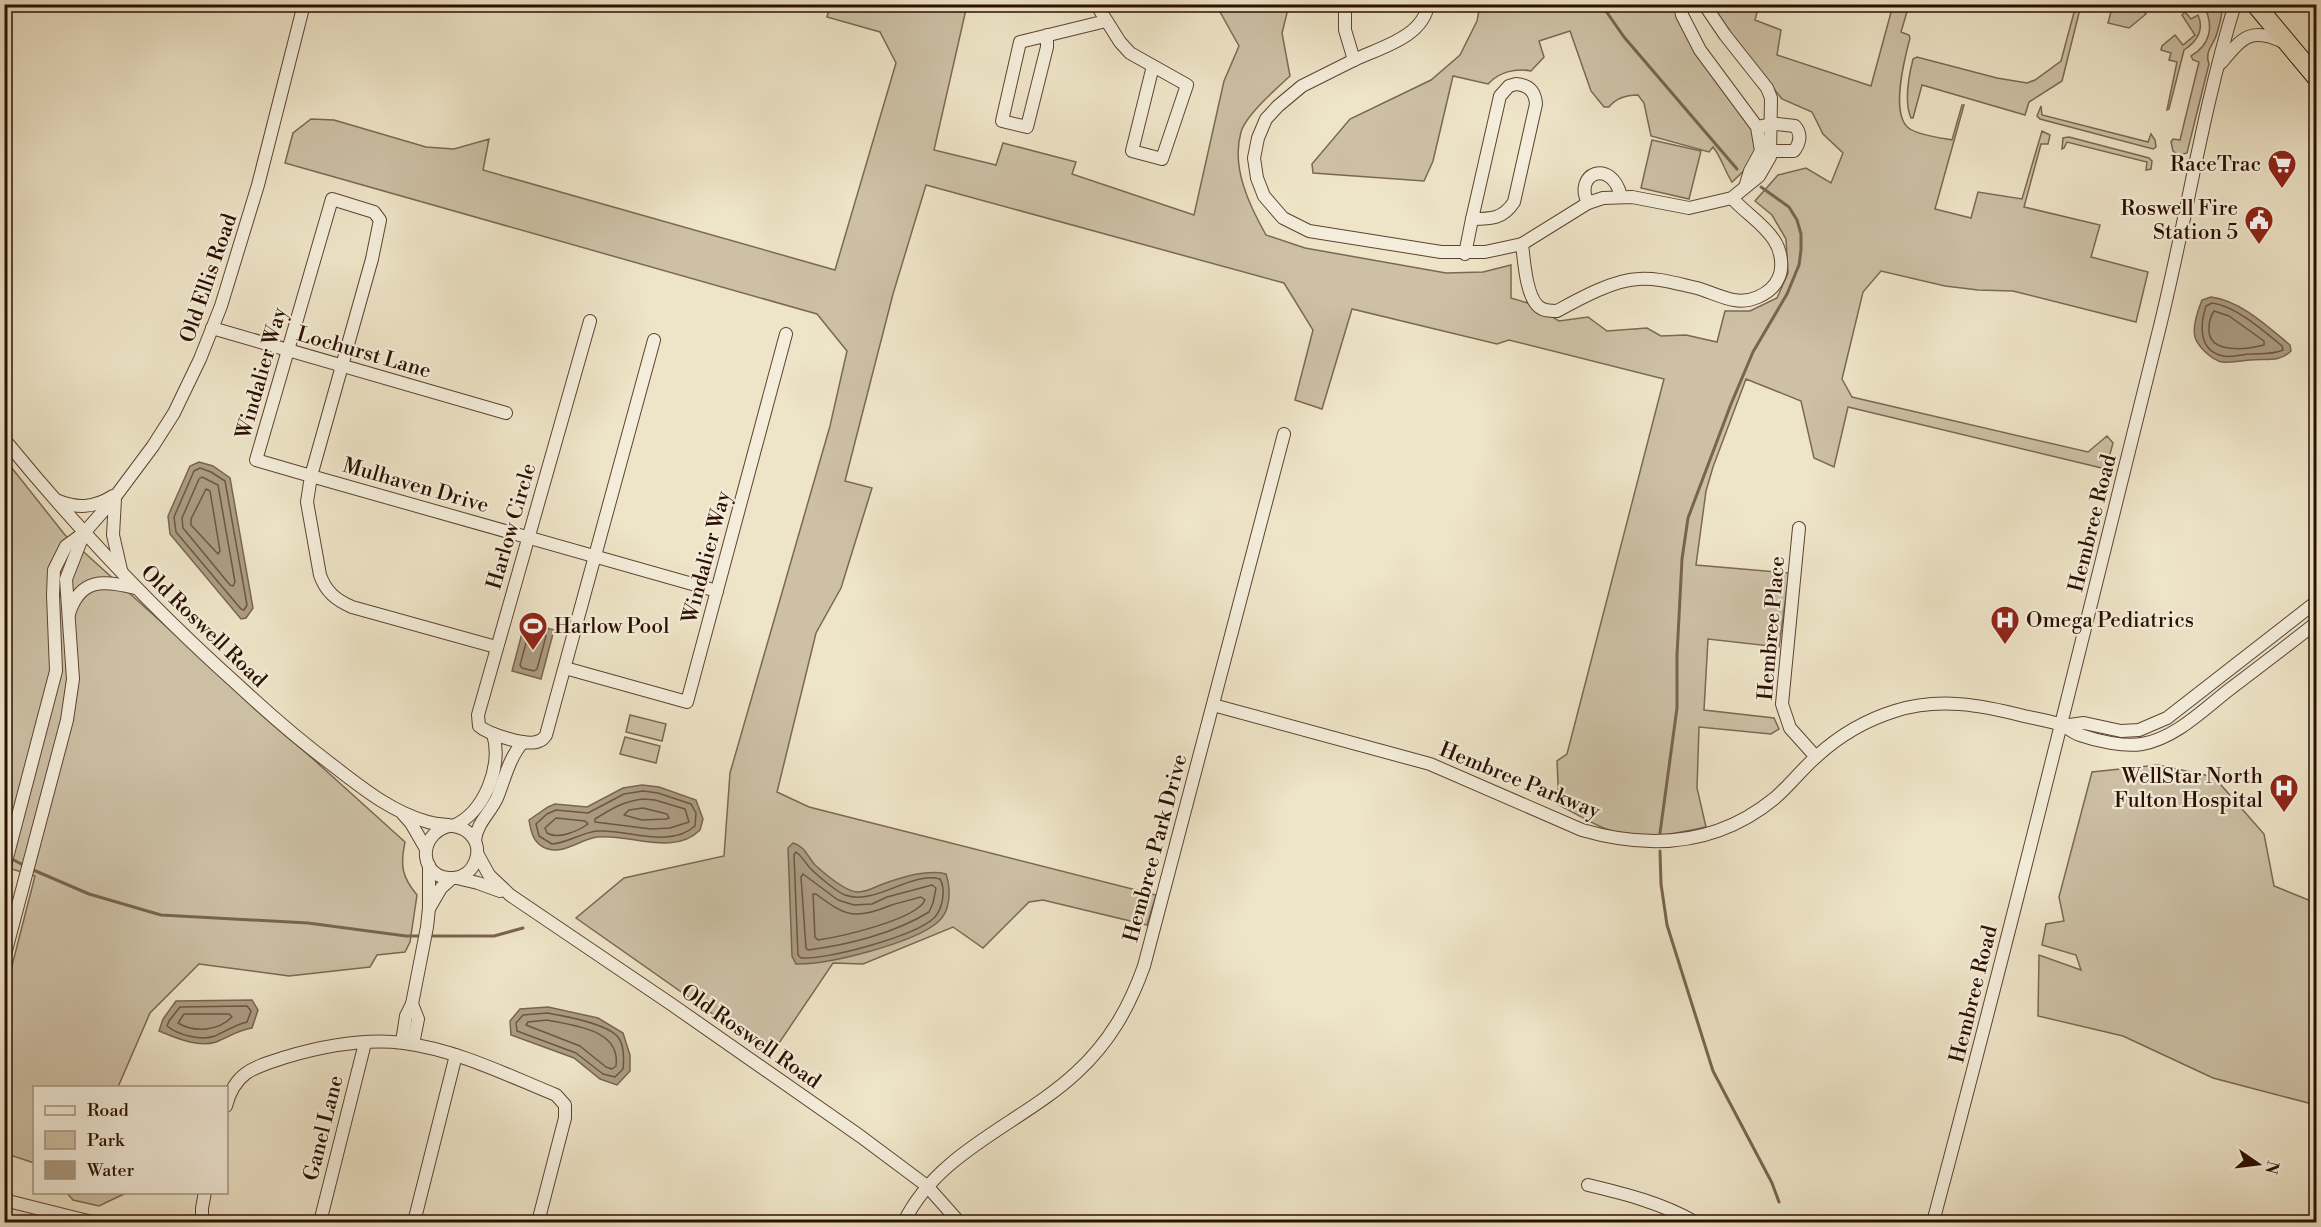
<svg xmlns="http://www.w3.org/2000/svg" width="2321" height="1227" viewBox="0 0 2321 1227" font-family="'Libre Bodoni',serif">
  <style>
    .green { fill: #cdc0a5; stroke: #7c6852; stroke-width: 1.5 }
    .water { fill: #ac9c83; stroke: #79644f; stroke-width: 1.5 }
    .lines { fill: none; stroke-linecap: round; stroke-linejoin: round }
    .shore { stroke: #6c5642; stroke-width: 1.5 }
    .stream { stroke: #79644f; stroke-width: 3 }
    .minor-casing { stroke: #5c4432; stroke-width: 14 }
    .highway-casing { stroke: #2c0f00; stroke-width: 20 }
    .minor { stroke: #f4eddb; stroke-width: 12 }
    .highway { stroke: #eee4c7; stroke-width: 18 }
    .labels { text-anchor: middle; stroke-width: 4.5; stroke-linejoin: round; paint-order: stroke }
    .poi-label { font-size: 21px; fill: #2c0f00; stroke: #f4eddb; text-anchor: end }
    .street-label { font-size: 21px; fill: #2c0f00; stroke: #f4eddb }
  </style>
  <rect width="100%" height="100%" fill="#eee4c7"/>
  <filter id="stains"><feTurbulence type="fractalNoise" baseFrequency=".00333" numOctaves="4"/><feColorMatrix values="0 0 0 0 .2 0 0 0 0 .09 0 0 0 0 .02 0 0 0 .5 -.17"/></filter>
  <radialGradient id="worn" r=".72"><stop offset=".6" stop-color="#630" stop-opacity="0"/><stop offset="1" stop-color="#630" stop-opacity=".3"/></radialGradient>
  <g class="green">
    <path d="M830,5H967L934,150L996,165L1003,143L1076,162L1072,174L1194,215L1224,81L1239,46L1220,12L1222,5H1289L1282,33L1290,76C1277,88 1246,115 1241,132C1231,167 1249,205 1266,235L1305,248L1446,273L1483,272L1511,265V298L1531,304L1559,321L1588,317L1607,331L1647,328L1661,336L1686,335L1717,342L1725,311H1750L1777,298L1788,273L1786,239L1772,215L1755,201L1778,175L1806,168L1831,183L1843,153L1823,134L1812,112L1782,99L1708,5H1759L1755,20L1781,30L1777,55L1871,86L1893,5H1909L1901,32L1909,35L1910,38C1905,57 1889,116 1910,129C1919,135 1941,138 1952,140L1962,105H1964L1935,209L1971,218L1978,192L2022,199L2042,131L2050,135L2048,144H2041L2024,207L2100,225L2091,257L2148,272L2136,322L2013,291L1978,290L1945,286L1881,271L1863,292L1842,379L1852,397L2088,452L2107,436L2113,443L2106,469L1848,407L1834,467L1814,458L1801,401L1746,379L1713,467L1706,491L1696,565L1789,573L1779,647L1708,639L1704,710L1774,718L1779,729L1771,734L1699,727L1697,788L1706,827C1675,834 1640,842 1609,830C1592,824 1575,813 1559,805L1557,761L1567,754L1664,379L1509,340L1497,344L1352,309L1322,409L1295,400L1313,330L1284,283L926,185L893,294L845,481L872,488L841,588L816,633L777,792L809,807L1156,895L1147,925L1043,900L1029,902L983,948L953,927L863,964L833,963L771,1055L576,918L624,878L724,856L730,773L830,426L847,351L817,314L285,163L293,133L311,119L334,120L426,147L454,149L489,139L483,170L835,270L896,63L880,32L827,17Z"/>
    <path d="M1480,5H1678L1750,123L1758,142L1751,164L1732,182C1724,170 1722,158 1713,147L1709,152L1651,136L1644,103L1638,95C1626,95 1616,98 1609,107H1604L1591,91L1570,31L1539,41L1544,57L1531,71C1515,68 1499,72 1488,84L1453,76L1433,161L1424,181L1313,173L1312,164L1350,119L1431,80L1460,55L1477,21Z"/>
    <path d="M2076,5H2081L2062,81L2029,102L2025,115L1922,85L1913,118H1911C1904,102 1909,75 1913,59L1917,57L1997,78L2027,83L2035,80L2061,61Z"/>
    <polygon points="2108,5 2135,7 2138,5 2148,5 2150,7 2147,6 2143,10 2146,14 2129,28 2108,23 2112,8 2108,7"/>
    <path d="M2207,5H2223C2222,14 2220,24 2217,33C2214,45 2204,51 2209,64L2187,153L2179,155L2173,151L2171,142L2173,139L2180,140L2199,62L2193,60L2191,56C2210,45 2214,27 2205,8Z"/>
    <path d="M2185,12L2191,19L2198,15C2205,31 2196,42 2184,50L2169,109L2167,110L2177,62L2169,60L2171,53L2161,50L2162,46L2175,35L2183,45L2195,35L2182,15Z"/>
    <polygon points="2041,106 2042,115 2148,142 2151,134 2155,140 2156,147 2153,149 2040,119 2037,116"/>
    <polygon points="2069,137 2149,158 2152,161 2151,169 2146,170 2147,162 2067,142 2064,148 2062,149 2063,138"/>
    <polygon points="1652,140 1701,151 1689,199 1641,188"/>
    <path d="M4,458L65,535L405,842C400,866 402,877 417,895L410,942L405,952L377,955L370,967L289,976L199,964L150,1013L118,1087L34,1088V1163L4,1153L5,993L35,876L5,867Z"/>
    <polygon points="630,715 666,724 662,741 626,732"/>
    <polygon points="625,737 660,746 656,763 620,754"/>
    <polygon points="2158,765 2214,777 2264,834 2274,886 2316,903 2316,1105 2213,1078 2123,1036 2038,1016 2039,955 2081,970 2076,955 2042,945 2046,924 2064,921 2059,897 2092,772"/>
    <polygon points="67,1193 126,1193 99,1206 73,1200"/>
  </g>
  <g class="water">
    <path d="M2211,297C2241,301 2267,326 2290,345L2291,351C2279,363 2265,358 2250,360C2241,361 2232,363 2222,362C2212,360 2198,347 2195,337C2192,326 2198,310 2202,300Z"/>
    <polygon points="199,462 213,466 230,478 253,608 246,618 241,619 170,534 168,516 190,466"/>
    <polygon points="525,622 554,630 541,679 512,671"/>
    <path d="M642,785L659,787L696,800L703,819L700,830C673,857 629,833 597,837C581,839 565,854 548,849C534,845 531,833 529,820L548,807L555,804L587,807L623,788Z"/>
    <path d="M793,843C805,846 807,856 815,865C825,874 845,891 857,892C868,892 874,887 883,884C902,877 927,869 946,874C951,889 951,911 938,922C914,943 828,965 796,964L792,956L788,848Z"/>
    <path d="M252,1000L258,1010L252,1028C238,1030 229,1037 216,1042C198,1048 176,1038 159,1031L163,1019L176,1001Z"/>
    <polygon points="548,1007 598,1018 623,1033 630,1055 630,1071 617,1085 600,1079 574,1058 511,1035 510,1021 520,1009"/>
  </g>
  <g class="lines">
    <g class="shore">
      <path d="M2212,303C2236,306 2264,331 2282,346L2283,350C2272,355 2262,353 2251,354C2242,354 2232,358 2223,356C2198,351 2200,324 2206,306Z"/>
      <path d="M2214,311L2229,316L2264,341V345C2249,349 2208,355 2209,329C2209,322 2210,317 2214,311Z"/>
      <polygon points="200,468 211,472 225,481 247,605 244,610 241,609 176,532 174,517 194,471"/>
      <polygon points="202,477 218,485 235,582 233,586 230,585 183,528 182,518 199,479"/>
      <polygon points="206,489 210,491 220,551 218,554 191,525 191,519"/>
      <polygon points="532,630 544,634 546,636 537,669 534,671 522,668 520,665 529,632"/>
      <path d="M643,791L658,793L691,804L696,813L695,826C669,849 628,829 598,831C582,832 568,843 552,844L539,836L536,824L547,814L556,810L588,813L624,794Z"/>
      <path d="M643,799L655,800L685,809L689,822L670,828L651,829L595,822V819C611,809 624,801 643,799Z"/>
      <polygon points="643,808 667,814 669,818 666,819 642,820 624,815 629,810"/>
      <path d="M556,818L585,821L588,824C578,831 558,840 547,833L545,828Z"/>
      <path d="M796,852C802,856 806,864 811,869C818,876 837,892 845,895C876,906 910,871 940,879C946,889 943,909 934,918C915,936 827,960 801,958L798,955L794,855Z"/>
      <path d="M803,874L838,900L854,905L872,904L887,897L932,885L936,888L933,903L929,912C895,933 848,945 808,950L806,948L801,877Z"/>
      <path d="M813,894H816C845,916 855,920 889,906C899,902 911,900 921,897L925,900C916,920 839,937 818,940L815,937Z"/>
      <path d="M247,1006L251,1011L247,1022C235,1025 226,1031 215,1036C201,1041 178,1035 167,1026L169,1021L180,1007Z"/>
      <path d="M547,1013C564,1016 606,1023 618,1037C624,1045 624,1060 623,1069L615,1077L603,1074L576,1053L517,1031L516,1023L523,1015Z"/>
      <path d="M184,1014H229L232,1017C218,1031 195,1033 178,1023Z"/>
      <path d="M547,1020C574,1026 621,1029 616,1066L612,1069L606,1067L580,1046L526,1025L528,1022Z"/>
    </g>
    <g class="stream">
      <polyline points="1601,4 1624,37 1737,169"/>
      <polyline points="1660,833 1677,708 1677,655 1682,559 1688,518 1731,404 1753,352 1787,294 1799,265 1801,250 1801,234 1797,220 1789,207 1761,187"/>
      <polyline points="1660,851 1661,884 1667,925 1713,1071 1772,1183 1779,1202"/>
      <polyline points="10,858 25,866"/>
      <polyline points="31,869 89,894 161,915 308,923 406,936 423,936"/>
      <polyline points="430,936 494,936 523,928"/>
    </g>
    <g class="minor-casing">
      <g id="minor">
        <polyline points="1096,4 1120,42 1130,53 1187,85 1162,159 1132,151 1153,66"/>
        <path d="M1345,4V30L1354,60C1379,48 1424,37 1428,4"/>
        <polyline points="1680,4 1682,15 1700,50 1757,127 1761,151 1750,171 1746,184"/>
        <polyline points="1047,35 1047,47 1027,127 1002,121 1020,42 1106,21"/>
        <polyline points="1354,60 1302,86 1278,106 1266,119 1258,138 1254,158 1257,178 1264,196 1283,218 1309,231 1441,252 1485,252 1522,244 1588,203 1603,198 1632,197 1689,208 1732,198 1759,176 1770,157 1771,98 1767,88 1725,35 1704,4"/>
        <path d="M2221,63C2242,38 2251,26 2283,42"/>
        <path d="M1516,84C1528,85 1535,91 1536,104L1514,202C1503,219 1491,219 1472,219L1500,96L1509,86Z"/>
        <path d="M1762,126L1777,124L1795,126C1802,134 1800,143 1794,151H1765"/>
        <path d="M1588,203C1573,174 1611,157 1621,196"/>
        <path d="M1522,244C1524,260 1526,295 1538,306C1543,311 1550,311 1557,311C1579,299 1613,280 1638,279C1656,277 1678,284 1697,288C1718,294 1736,307 1758,297C1767,293 1774,288 1778,279C1784,268 1781,250 1774,240C1763,223 1745,213 1732,198"/>
        <polyline points="1465,254 1472,219"/>
        <path d="M590,321L478,715L479,726C488,734 528,747 539,741C543,740 544,738 546,735L654,340"/>
        <polyline points="212,328 506,413"/>
        <path d="M4,439C76,527 153,609 238,685C268,713 299,740 331,764C361,787 391,812 428,822C441,826 460,823 470,834C485,849 475,876 454,878C420,881 415,835 449,826"/>
        <polyline points="115,499 113,535 121,570"/>
        <path d="M56,500C77,509 94,508 113,496"/>
        <polyline points="1799,528 1782,704 1790,728 1816,757"/>
        <path d="M69,614C80,578 103,580 135,588"/>
        <path d="M496,647L352,607C336,600 326,592 320,575L307,502L311,476L256,460L332,199L374,212L380,220L372,259L311,476L717,591"/>
        <polyline points="565,668 687,702 786,334"/>
        <path d="M1213,705L1430,764L1582,830C1651,850 1718,845 1775,798C1790,785 1802,769 1817,756C1839,736 1866,720 1895,711C1939,697 1981,705 2024,716C2037,719 2052,721 2064,726C2069,729 2074,733 2080,735C2097,741 2124,747 2142,744C2176,738 2204,709 2230,689C2259,667 2288,645 2316,623"/>
        <polyline points="2062,726 2084,723 2121,731 2139,730 2167,718 2316,602"/>
        <polyline points="403,814 411,823 426,849"/>
        <path d="M453,826C484,813 503,766 493,734"/>
        <path d="M475,840C477,823 490,813 497,798C505,778 509,758 523,742"/>
        <polyline points="478,855 489,875 510,895 671,1004 860,1136 927,1186 959,1222"/>
        <polyline points="4,869 56,671 53,595 54,570 66,546 84,533 112,501 153,446 174,413 200,359 221,306 258,185 304,4"/>
        <polyline points="457,878 478,883 500,891"/>
        <polyline points="430,907 441,888 452,878"/>
        <polyline points="4,958 67,720 73,679 66,579 84,533"/>
        <polyline points="412,1004 418,1019 413,1044"/>
        <polyline points="402,1042 406,1016 412,1004 427,927 429,908 429,865"/>
        <path d="M226,1106C235,1071 255,1067 286,1057C323,1046 364,1038 404,1043C457,1050 507,1075 556,1095L565,1105V1118L538,1222"/>
        <path d="M1588,1185C1626,1194 1661,1203 1695,1222"/>
        <polyline points="4,1200 92,1222"/>
        <polyline points="202,1222 202,1208 205,1192"/>
        <polyline points="320,1222 365,1043"/>
        <polyline points="414,1222 456,1055"/>
        <path d="M904,1222C938,1151 1021,1124 1076,1073C1109,1043 1129,1008 1144,966L1284,434"/>
        <path d="M1933,1222C2012,926 2085,628 2159,330C2186,222 2202,111 2235,4"/>
      </g>
    </g>
    <g class="highway-casing">
      <polyline id="highway" points="2255,4 2316,77"/>
    </g>
    <use href="#minor" class="minor"/>
    <use href="#highway" class="highway"/>
  </g>
  <defs>
    <g id="supermarket-pin" transform="scale(1.5)"><path d="M0 17L-7.5 6A9.5 9.5 0 1 1 7.5 6Z" fill="#8f2418" stroke="#f4eddb"/><path d="M-6-5.5h2.5l.6 2H6L4.5 2H-2.5L-4.4-4H-6ZM-1.5 3.2a1.3 1.3 0 1 0 .1 0ZM3 3.2a1.3 1.3 0 1 0 .1 0Z" fill="#fff"/></g>
    <g id="civic-pin" transform="scale(1.5)"><path d="M0 17L-7.5 6A9.5 9.5 0 1 1 7.5 6Z" fill="#8f2418" stroke="#f4eddb"/><path d="M-.6-6.5H3V-4.5H.6V-3L4-1V1h2V6H-6V1h2V-1L-.6-3ZM-1.2 2.5V6h2.4V2.5Z" fill="#fff"/></g>
    <g id="hospital-pin" transform="scale(1.5)"><path d="M0 17L-7.5 6A9.5 9.5 0 1 1 7.5 6Z" fill="#8f2418" stroke="#f4eddb"/><path d="M-5-5h3v3.5h4V-5h3V5h-3V1.5h-4V5h-3Z" fill="#fff"/></g>
    <g id="stadium-pin" transform="scale(1.5)"><path d="M0 17L-7.5 6A9.5 9.5 0 1 1 7.5 6Z" fill="#8f2418" stroke="#f4eddb"/><path d="M0-5a6.5 5 0 1 0 0 10a6.5 5 0 1 0 0-10ZM-3.5-1.8h7v3.6h-7Z" fill="#fff"/></g>
  </defs>
  <g fill-rule="evenodd">
    <use href="#supermarket-pin" x="2282" y="164"/>
    <use href="#civic-pin" x="2259" y="220"/>
    <use href="#hospital-pin" x="2005" y="620"/>
    <use href="#stadium-pin" x="533" y="626"/>
    <use href="#hospital-pin" x="2284" y="788"/>
  </g>
  <g class="labels">
    <g class="poi-label">
      <text x="2261" y="171">RaceTrac</text>
      <text x="2238" y="215">Roswell Fire<tspan x="2238" dy="24">Station 5</tspan></text>
      <text x="2026" y="627" text-anchor="start">Omega Pediatrics</text>
      <text x="554" y="633" text-anchor="start">Harlow Pool</text>
      <text x="2263" y="783">WellStar North<tspan x="2263" dy="24">Fulton Hospital</tspan></text>
    </g>
    <g class="street-label">
      <text transform="translate(208 278) rotate(-71)" y="7">Old Ellis Road</text>
      <text transform="translate(364 352) rotate(16)" y="7">Lochurst Lane</text>
      <text transform="translate(261 373) rotate(-74)" y="7">Windalier Way</text>
      <text transform="translate(416 485) rotate(16)" y="7">Mulhaven Drive</text>
      <text transform="translate(2092 523) rotate(-76)" y="7">Hembree Road</text>
      <text transform="translate(511 526) rotate(-74)" y="7">Harlow Circle</text>
      <text transform="translate(706 557) rotate(-75)" y="7">Windalier Way</text>
      <text transform="translate(204 626) rotate(44)" y="7">Old Roswell Road</text>
      <text transform="translate(1771 628) rotate(-85)" y="7">Hembree Place</text>
      <text transform="translate(1520 780) rotate(22)" y="7">Hembree Parkway</text>
      <text transform="translate(1155 848) rotate(-75)" y="7">Hembree Park Drive</text>
      <text transform="translate(1973 994) rotate(-76)" y="7">Hembree Road</text>
      <text transform="translate(751 1036) rotate(35)" y="7">Old Roswell Road</text>
      <text transform="translate(323 1128) rotate(-76)" y="7">Ganel Lane</text>
    </g>
  </g>
  <rect width="2321" height="1227" fill="none" stroke="#eee4c7" stroke-width="24"/>
  <rect x="6" y="6" width="2309" height="1215" fill="none" stroke="#2c0f00" stroke-width="3"/>
  <rect x="12" y="12" width="2297" height="1203" fill="none" stroke="#2c0f00" stroke-width="1.5"/>
  <rect x="33" y="1086" width="195" height="108" fill="#f4eddb" stroke="#a49483" stroke-width="1.5"/>
  <rect x="45" y="1106" width="30" height="9" fill="#f4eddb" stroke="#a49483" stroke-width="1.5"/>
  <text x="87" y="1116" font-size="18" fill="#2c0f00">Road</text>
  <rect x="45" y="1131" width="30" height="18" fill="#cdc0a5" stroke="#a49483" stroke-width="1.5"/>
  <text x="87" y="1146" font-size="18" fill="#2c0f00">Park</text>
  <rect x="45" y="1161" width="30" height="18" fill="#ac9c83" stroke="#a49483" stroke-width="1.5"/>
  <text x="87" y="1176" font-size="18" fill="#2c0f00">Water</text>
  <g transform="translate(2258 1164) rotate(104)" stroke="#f4eddb" stroke-width="4.5" paint-order="stroke">
  <path d="M0-4.5L10 22L0 15L-10 22Z" fill="#2c0f00"/>
  <text y="-9" font-size="16" font-weight="bold" text-anchor="middle" fill="#2c0f00">N</text>
  </g>
  <rect width="100%" height="100%" filter="url(#stains)"/>
  <rect width="100%" height="100%" fill="url(#worn)"/>
</svg>
